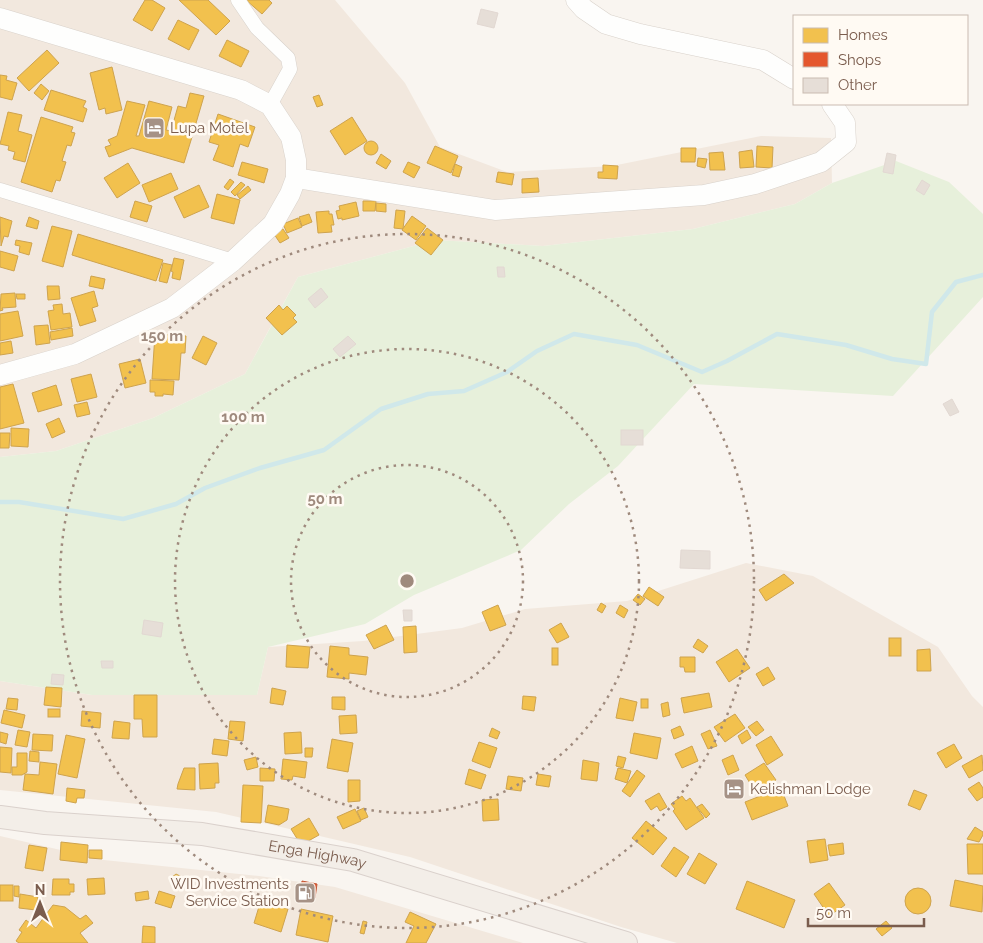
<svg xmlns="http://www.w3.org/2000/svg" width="983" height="943" viewBox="0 0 983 943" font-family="Raleway,sans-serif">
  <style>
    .residential { fill: #f2e8de }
    .green { fill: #e7f0db }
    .homes { fill: #f2c14e; stroke: #cea34e }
    .shops { fill: #e4572e; stroke: #c45837 }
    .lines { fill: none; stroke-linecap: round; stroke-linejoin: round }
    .stream { stroke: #d0e8ea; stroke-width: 4.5 }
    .building { fill: #e6ded7; stroke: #e2d8d2 }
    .street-casing { stroke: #d7d1cb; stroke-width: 15 }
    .secondary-casing { stroke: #d9d2cb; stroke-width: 21 }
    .primary-casing { stroke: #dad1cc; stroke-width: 24 }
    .street { stroke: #fefefd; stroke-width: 14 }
    .secondary { stroke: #fefefd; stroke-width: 20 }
    .primary { stroke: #f3eee8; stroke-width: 22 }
    .ring { fill: none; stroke: #9f8a7d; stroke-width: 2.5; stroke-dasharray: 2.5 5 }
    .labels { text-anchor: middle; stroke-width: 5; stroke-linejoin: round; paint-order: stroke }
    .poi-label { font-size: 15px; fill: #7a5c4d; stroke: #fffaf3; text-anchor: start }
    .street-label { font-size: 15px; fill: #7a5c4d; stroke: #fffaf3 }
    .centre { fill: #9f8a7d; stroke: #fffaf3; stroke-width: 2.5 }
    .ring-label { font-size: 15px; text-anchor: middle; font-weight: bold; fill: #9f8a7d; stroke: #fffaf3; stroke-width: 5; stroke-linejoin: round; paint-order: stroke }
  </style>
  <rect width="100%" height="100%" fill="#f9f5f0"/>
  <g class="residential">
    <polygon points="0,0 335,0 405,83 440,147 507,172 612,166 761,136 831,138 832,183 795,204 693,229 543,246 436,240 298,277 272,324 245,374 153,418 56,451 0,457"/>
    <polygon points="746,563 813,576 938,647 972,696 983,707 983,943 677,943 621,927 410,857 216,812 0,790 0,681 92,695 257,695 268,647 363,641 462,628 525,609 627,601"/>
    <polygon points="0,836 104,860 259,876 335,887 523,943 0,943"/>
  </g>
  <polygon class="green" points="896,161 949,182 983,214 983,297 893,396 694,384 618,466 569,504 521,550 414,595 365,624 268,647 257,695 92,695 0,681 0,457 56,451 153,418 245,374 298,277 436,240 543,246 693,229 795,204 832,183"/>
  <g class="homes">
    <polygon points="145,0 152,0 165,8 152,31 133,20"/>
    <polygon points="179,0 208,0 230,21 216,35"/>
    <polygon points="246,0 269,0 272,3 262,14"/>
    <polygon points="178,20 199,30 189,50 168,39"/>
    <polygon points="227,40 249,51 241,67 219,56"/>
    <polygon points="47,50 59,63 29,91 17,78"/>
    <polygon points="112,67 122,110 106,114 105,108 99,110 90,73"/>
    <polygon points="0,75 7,76 6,80 17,83 12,100 0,97"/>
    <polygon points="41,84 49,91 42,100 34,93"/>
    <polygon points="51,90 86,101 83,107 87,109 83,122 44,110"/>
    <polygon points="190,93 204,96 194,130 187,126 185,135 192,137 184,163 132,148 109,157 105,147 111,145 108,140 117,136 127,101 145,105 136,136 139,136 149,101 172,107 166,130 171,131 178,106 186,108"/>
    <polygon points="319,95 323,105 317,107 313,97"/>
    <polygon points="8,112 22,115 18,131 32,135 25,162 13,159 15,152 8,150 9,146 0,144"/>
    <polygon points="218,114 255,127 248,147 240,144 233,167 213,160 219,145 209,142"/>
    <polygon points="41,117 73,127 71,132 75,133 71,146 67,145 62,161 66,162 60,181 56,180 52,192 21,182"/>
    <polygon points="352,117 367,141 345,155 330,131"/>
    <circle cx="371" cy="148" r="7"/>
    <polygon points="435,146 458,156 451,173 427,163"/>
    <polygon points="757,146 773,147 772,168 756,167"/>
    <polygon points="681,148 696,148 695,162 681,162"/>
    <polygon points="752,150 754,167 740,168 739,152"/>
    <polygon points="723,152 725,170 710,170 709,153"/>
    <polygon points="381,154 391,161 386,169 376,163"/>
    <polygon points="698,158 707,159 705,168 697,166"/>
    <polygon points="242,162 268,169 264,183 238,175"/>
    <polygon points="408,162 420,167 414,178 403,172"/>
    <polygon points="128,163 140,183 117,198 104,178"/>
    <polygon points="455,164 462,167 459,177 452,175"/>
    <polygon points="603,165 618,166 617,179 598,178 598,172 603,172"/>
    <polygon points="498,172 514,174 512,185 496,182"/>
    <polygon points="171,173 178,189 149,202 142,185"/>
    <polygon points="538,178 539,192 522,193 522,179"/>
    <polygon points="230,179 234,182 228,190 224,187"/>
    <polygon points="241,182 245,185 235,196 231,192"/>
    <polygon points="199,185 209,207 184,218 174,197"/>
    <polygon points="248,186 251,190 240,199 237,195"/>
    <polygon points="217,194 240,200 234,224 211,218"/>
    <polygon points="135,201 152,206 147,222 130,217"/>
    <polygon points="363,201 376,201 375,211 363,211"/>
    <polygon points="356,202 359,216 342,220 342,218 338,219 336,211 340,210 339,206"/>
    <polygon points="376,203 386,204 386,212 376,211"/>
    <polygon points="396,210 405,211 403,229 394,228"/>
    <polygon points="329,211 329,214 332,214 334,225 331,225 332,232 318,233 316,212"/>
    <polygon points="309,214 312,222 302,226 299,217"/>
    <polygon points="412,216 426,226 416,240 402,230"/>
    <polygon points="0,217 12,221 8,237 4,236 1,246"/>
    <polygon points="29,217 39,221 37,229 26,226"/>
    <polygon points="298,218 302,227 287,233 283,224"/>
    <polygon points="52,226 72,231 63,267 42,261"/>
    <polygon points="427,228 443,240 431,255 415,243"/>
    <polygon points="283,229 289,238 280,243 274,234"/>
    <polygon points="78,234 163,260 156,281 72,255"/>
    <polygon points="16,240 32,243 29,255 19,252 20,246 15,245"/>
    <polygon points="0,251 18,256 14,271 0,267"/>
    <polygon points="174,258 184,260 180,280 172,278 173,272 171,271"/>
    <polygon points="163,263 172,265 167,283 159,281"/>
    <polygon points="91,276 105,279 103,289 89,286"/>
    <polygon points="47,286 59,286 60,299 48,300"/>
    <polygon points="94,291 98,306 92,308 96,321 80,326 71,298"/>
    <polygon points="15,293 16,307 2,308 3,310 0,311 1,294"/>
    <polygon points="16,294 25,294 25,299 17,299"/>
    <polygon points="62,304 63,314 70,313 72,327 51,330 48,311 54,310 53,305"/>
    <polygon points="279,305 283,310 287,306 296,315 293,318 297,322 282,335 266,318"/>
    <polygon points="18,311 23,336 0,341 0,314"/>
    <polygon points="48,325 50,343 36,345 34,326"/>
    <polygon points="72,328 73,336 51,340 50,332"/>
    <polygon points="155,334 186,336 185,353 181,353 179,380 152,379"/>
    <polygon points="203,336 217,343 206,365 192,358"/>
    <polygon points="11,341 13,353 0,355 0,343"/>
    <polygon points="140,359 146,383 125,388 119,364"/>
    <polygon points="91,374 97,397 77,402 71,379"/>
    <polygon points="150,380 174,381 173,395 163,394 163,396 155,396 155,392 150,392"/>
    <polygon points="13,384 24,423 0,429 0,387"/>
    <polygon points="56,385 62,405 38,412 32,393"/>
    <polygon points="87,402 90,414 77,417 74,405"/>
    <polygon points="59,418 65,432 52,438 46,424"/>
    <polygon points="11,428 29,429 28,447 11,446"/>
    <polygon points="0,433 10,433 9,448 0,448"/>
    <polygon points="784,574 794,583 766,601 759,590"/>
    <polygon points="649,587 664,597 658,606 643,596"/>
    <polygon points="638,594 645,599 640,605 633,600"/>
    <polygon points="601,603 606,606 602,613 597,610"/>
    <polygon points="498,605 506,625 490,631 482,612"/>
    <polygon points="620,605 628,610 624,618 616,613"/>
    <polygon points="561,623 569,637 557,643 549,630"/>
    <polygon points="386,625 394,640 374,649 366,635"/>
    <polygon points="416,626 417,652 404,653 403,627"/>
    <rect x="889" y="638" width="12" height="18"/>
    <polygon points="698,639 708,646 703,653 693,647"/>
    <polygon points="287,645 310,647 308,668 286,667"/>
    <polygon points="330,646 349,648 349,655 368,657 366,675 349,673 349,679 327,677"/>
    <rect x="552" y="648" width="6" height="17"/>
    <polygon points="737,649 750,668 729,682 716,662"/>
    <polygon points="930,649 931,671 917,671 917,650"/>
    <polygon points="680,657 695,657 695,672 685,672 684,667 680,667"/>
    <polygon points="768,667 775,679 763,686 756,674"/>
    <polygon points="46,687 62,688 61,707 44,705"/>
    <polygon points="272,688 286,691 283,705 270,703"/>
    <polygon points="709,693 712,707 684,713 681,698"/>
    <polygon points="134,695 157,695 157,737 143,737 142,719 134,719"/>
    <polygon points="523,696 536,697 534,711 522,709"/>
    <polygon points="332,697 345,697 345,710 332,709"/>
    <polygon points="8,698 18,699 17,710 6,709"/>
    <polygon points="620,698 637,702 633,721 616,718"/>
    <rect x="641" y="699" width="7" height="9"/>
    <polygon points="668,702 670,715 663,717 661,704"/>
    <rect x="48" y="709" width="12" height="8"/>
    <polygon points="4,710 25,715 22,728 1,723"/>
    <polygon points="82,711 101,713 100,728 81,726"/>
    <polygon points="735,714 745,728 725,742 714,727"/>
    <polygon points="356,715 357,733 340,734 339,716"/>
    <polygon points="114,721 130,723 129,739 112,738"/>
    <polygon points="230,721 245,722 243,741 228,739"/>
    <polygon points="757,721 764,730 756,736 748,727"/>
    <polygon points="680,726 684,735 674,739 671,730"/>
    <polygon points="492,728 500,732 497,739 489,736"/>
    <polygon points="18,730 30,732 27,747 15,745"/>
    <polygon points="710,730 717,746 708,749 701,734"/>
    <polygon points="747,730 751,738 742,744 738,736"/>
    <polygon points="0,732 8,734 6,744 0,742"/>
    <polygon points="301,732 302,753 285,754 284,733"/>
    <polygon points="634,733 661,738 657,759 630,753"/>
    <polygon points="33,734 53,735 52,751 32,750"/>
    <polygon points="66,735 85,739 77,778 58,774"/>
    <polygon points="771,736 783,755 767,765 756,745"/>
    <polygon points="214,739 229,741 227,756 212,754"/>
    <polygon points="332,739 353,743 348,772 327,768"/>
    <polygon points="479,742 497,748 490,768 472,761"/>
    <polygon points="954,744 962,758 946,768 937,753"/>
    <polygon points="692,746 698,761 682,768 675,754"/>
    <polygon points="0,747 12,748 11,773 0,772"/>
    <polygon points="305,748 313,748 312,757 305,757"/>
    <polygon points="30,751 39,752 39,762 29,761"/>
    <polygon points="17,753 27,753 27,772 22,775 12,775 12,767 17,767"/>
    <polygon points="733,755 739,770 728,775 722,760"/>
    <polygon points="982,755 983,770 969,778 962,766"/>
    <polygon points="618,756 626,758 623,768 616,766"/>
    <polygon points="256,757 258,767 247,770 244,760"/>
    <polygon points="283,759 307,762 305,778 293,776 292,780 281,779"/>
    <polygon points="583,760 599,763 597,781 581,779"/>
    <polygon points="40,762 57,764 53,794 23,790 25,774 39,775"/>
    <polygon points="218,763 219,783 215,783 215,788 200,789 199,764"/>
    <polygon points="764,763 776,780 756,793 745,775"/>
    <polygon points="184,768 195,768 195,790 177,789 178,784"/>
    <polygon points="260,768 275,769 274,781 260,781"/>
    <polygon points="618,768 631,771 627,783 615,779"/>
    <polygon points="469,769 486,775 481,789 465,784"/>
    <polygon points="637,770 645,776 630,797 622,791"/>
    <polygon points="538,774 551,776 549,787 536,785"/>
    <polygon points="508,776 523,778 521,791 506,789"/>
    <polygon points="348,780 360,780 360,801 348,802"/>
    <polygon points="979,782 983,788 983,797 977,801 968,789"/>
    <polygon points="243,785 263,786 261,823 241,822"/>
    <polygon points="67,788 85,790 84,798 77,798 76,803 66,801"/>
    <polygon points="781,788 788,806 752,820 745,802"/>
    <polygon points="914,790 927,795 920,810 908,805"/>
    <polygon points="659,793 667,807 660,811 657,806 651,810 645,801"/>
    <polygon points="682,796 686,801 690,798 704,818 686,830 673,811 675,809 671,804"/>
    <polygon points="498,799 499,820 483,821 482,800"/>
    <polygon points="702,804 710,814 706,818 697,807"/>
    <polygon points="268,805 289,809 287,820 279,825 265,822"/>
    <polygon points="364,808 368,817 361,820 357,811"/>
    <polygon points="355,809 361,821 343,829 337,817"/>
    <polygon points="309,818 319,835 301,845 291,829"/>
    <polygon points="646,821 667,838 653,855 632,838"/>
    <polygon points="975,827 983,832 983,835 979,842 967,839"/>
    <polygon points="825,839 828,860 810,863 807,841"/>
    <polygon points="61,842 88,845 87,863 60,860"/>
    <polygon points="843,843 844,854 830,856 828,845"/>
    <polygon points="967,844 983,844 983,874 968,874"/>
    <polygon points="29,845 47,848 43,871 25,868"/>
    <polygon points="674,847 689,857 676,877 661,866"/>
    <polygon points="89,850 102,850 102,859 89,858"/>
    <polygon points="699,853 717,864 705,884 687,874"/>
    <polygon points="176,874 184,878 181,883 171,878"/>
    <polygon points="104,878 105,894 88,895 87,879"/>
    <polygon points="53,879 69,879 69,884 74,884 74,892 70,892 70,895 52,895"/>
    <polygon points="955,880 983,886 982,912 950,906"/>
    <polygon points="747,881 795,900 784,928 736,909"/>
    <polygon points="829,883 845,905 829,916 814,894"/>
    <rect x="0" y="885" width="13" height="16"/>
    <polygon points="14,886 19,886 19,897 14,896"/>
    <circle cx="918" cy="901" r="13"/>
    <polygon points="148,891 149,899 136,901 135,893"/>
    <polygon points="159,891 175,896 171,908 155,903"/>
    <polygon points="20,894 38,897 36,910 19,908"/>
    <polygon points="261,900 288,909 281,932 254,923"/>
    <polygon points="53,905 65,907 80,919 86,915 93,923 80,933 88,943 19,943 16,941 22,932 19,930 26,920 36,928"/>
    <polygon points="301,909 333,916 328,942 296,935"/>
    <polygon points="410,912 436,924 426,943 406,943 414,926 405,922"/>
    <polygon points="363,921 367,922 364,934 360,933"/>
    <polygon points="886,921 892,928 882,936 876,929"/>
    <polygon points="143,926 155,927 155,943 142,943"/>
  </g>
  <polygon class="shops" points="302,881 317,884 315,898 300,895"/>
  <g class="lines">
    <polyline class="stream" points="0,502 19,502 123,519 176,504 205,488 260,468 324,450 381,409 428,394 464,391 507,372 537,351 574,334 637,345 702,372 727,361 777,334 846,345 892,359 926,364 932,312 956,282 983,275"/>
  </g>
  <g class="building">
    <polygon points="481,9 498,13 494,28 477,24"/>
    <polygon points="887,153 896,155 893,174 883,172"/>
    <polygon points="922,180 930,185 924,195 916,190"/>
    <polygon points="497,267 504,267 505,277 498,277"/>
    <polygon points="321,288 328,297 315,308 308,299"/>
    <polygon points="348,336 356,344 340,357 333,349"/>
    <polygon points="952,399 959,412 950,416 943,404"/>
    <rect x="621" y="430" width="22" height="15"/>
    <polygon points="681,550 710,551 710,569 680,568"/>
    <polygon points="403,610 412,610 412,621 404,621"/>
    <polygon points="144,620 163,623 161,637 142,634"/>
    <polygon points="101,661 113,661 113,668 102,668"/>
    <polygon points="52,674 64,675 63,685 51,684"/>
  </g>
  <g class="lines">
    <g class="street-casing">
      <g id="street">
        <polyline points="238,0 257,28 288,58 290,69 270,105"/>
        <polyline points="0,190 233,261"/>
      </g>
    </g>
    <g class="secondary-casing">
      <g id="secondary">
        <polyline points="576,0 584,9 606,24 640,34 763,60 794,79"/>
        <polyline points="0,18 241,90 270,105 291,137 296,160 296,178 290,194 273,224 233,261 172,308 75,354 0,375"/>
        <polyline points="296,178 495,210 704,195 755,184 821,162 846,142 845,123 832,104"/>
      </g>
    </g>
    <g class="primary-casing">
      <g id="primary">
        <path id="s1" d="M0,817L45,823L202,834L353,860L626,943"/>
      </g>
    </g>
    <use href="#street" class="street"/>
    <use href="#secondary" class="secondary"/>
    <use href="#primary" class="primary"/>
  </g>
  <g class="ring">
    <circle cx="407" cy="581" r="116"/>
    <circle cx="407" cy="581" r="232"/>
    <circle cx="407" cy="581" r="347"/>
  </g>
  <defs>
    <g id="hotel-square" transform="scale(1.125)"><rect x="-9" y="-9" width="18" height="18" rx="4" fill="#a69286" stroke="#fffaf3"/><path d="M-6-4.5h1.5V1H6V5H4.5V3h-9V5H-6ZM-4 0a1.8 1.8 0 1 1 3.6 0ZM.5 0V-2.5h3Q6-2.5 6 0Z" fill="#fff"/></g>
    <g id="fuel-square" transform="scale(1.125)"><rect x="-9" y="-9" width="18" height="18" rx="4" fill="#a69286" stroke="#fffaf3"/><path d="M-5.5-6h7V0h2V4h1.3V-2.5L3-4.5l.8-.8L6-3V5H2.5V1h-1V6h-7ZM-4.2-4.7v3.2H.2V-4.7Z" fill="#fff"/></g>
  </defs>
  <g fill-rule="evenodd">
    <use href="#hotel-square" x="154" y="128"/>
    <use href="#hotel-square" x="734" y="789"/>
    <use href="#fuel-square" x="305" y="893"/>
  </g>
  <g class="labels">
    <g class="poi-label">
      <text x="170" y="133">Lupa Motel</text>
      <text x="750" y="794">Kelishman Lodge</text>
      <text x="289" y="889" text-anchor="end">WID Investments<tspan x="289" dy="17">Service Station</tspan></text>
    </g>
    <g class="street-label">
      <text dy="5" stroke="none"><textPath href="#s1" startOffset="320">Enga Highway</textPath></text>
    </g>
  </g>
  <circle cx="407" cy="581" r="8" class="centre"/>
  <g class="ring-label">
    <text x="162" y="341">150 m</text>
    <text x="243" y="422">100 m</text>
    <text x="325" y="504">50 m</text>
  </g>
  <rect x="793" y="15" width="175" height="90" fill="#fffaf3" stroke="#cabbb1"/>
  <rect x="803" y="28" width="25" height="15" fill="#f2c14e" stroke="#cabbb1"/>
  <text x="838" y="40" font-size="15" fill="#7a5c4d">Homes</text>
  <rect x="803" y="52" width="25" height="15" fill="#e4572e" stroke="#cabbb1"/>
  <text x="838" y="65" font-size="15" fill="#7a5c4d">Shops</text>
  <rect x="803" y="78" width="25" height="15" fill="#e6ded7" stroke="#cabbb1"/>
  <text x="838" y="90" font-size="15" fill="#7a5c4d">Other</text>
  <g transform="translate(40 903)" stroke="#fffaf3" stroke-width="4" paint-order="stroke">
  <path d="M0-4L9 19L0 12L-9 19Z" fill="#7a5c4d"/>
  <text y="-8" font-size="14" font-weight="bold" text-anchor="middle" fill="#7a5c4d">N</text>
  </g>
  <path d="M808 918v8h116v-8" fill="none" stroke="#7a5c4d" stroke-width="2.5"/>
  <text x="816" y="918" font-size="15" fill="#7a5c4d" stroke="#fffaf3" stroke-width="4" paint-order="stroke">50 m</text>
</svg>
